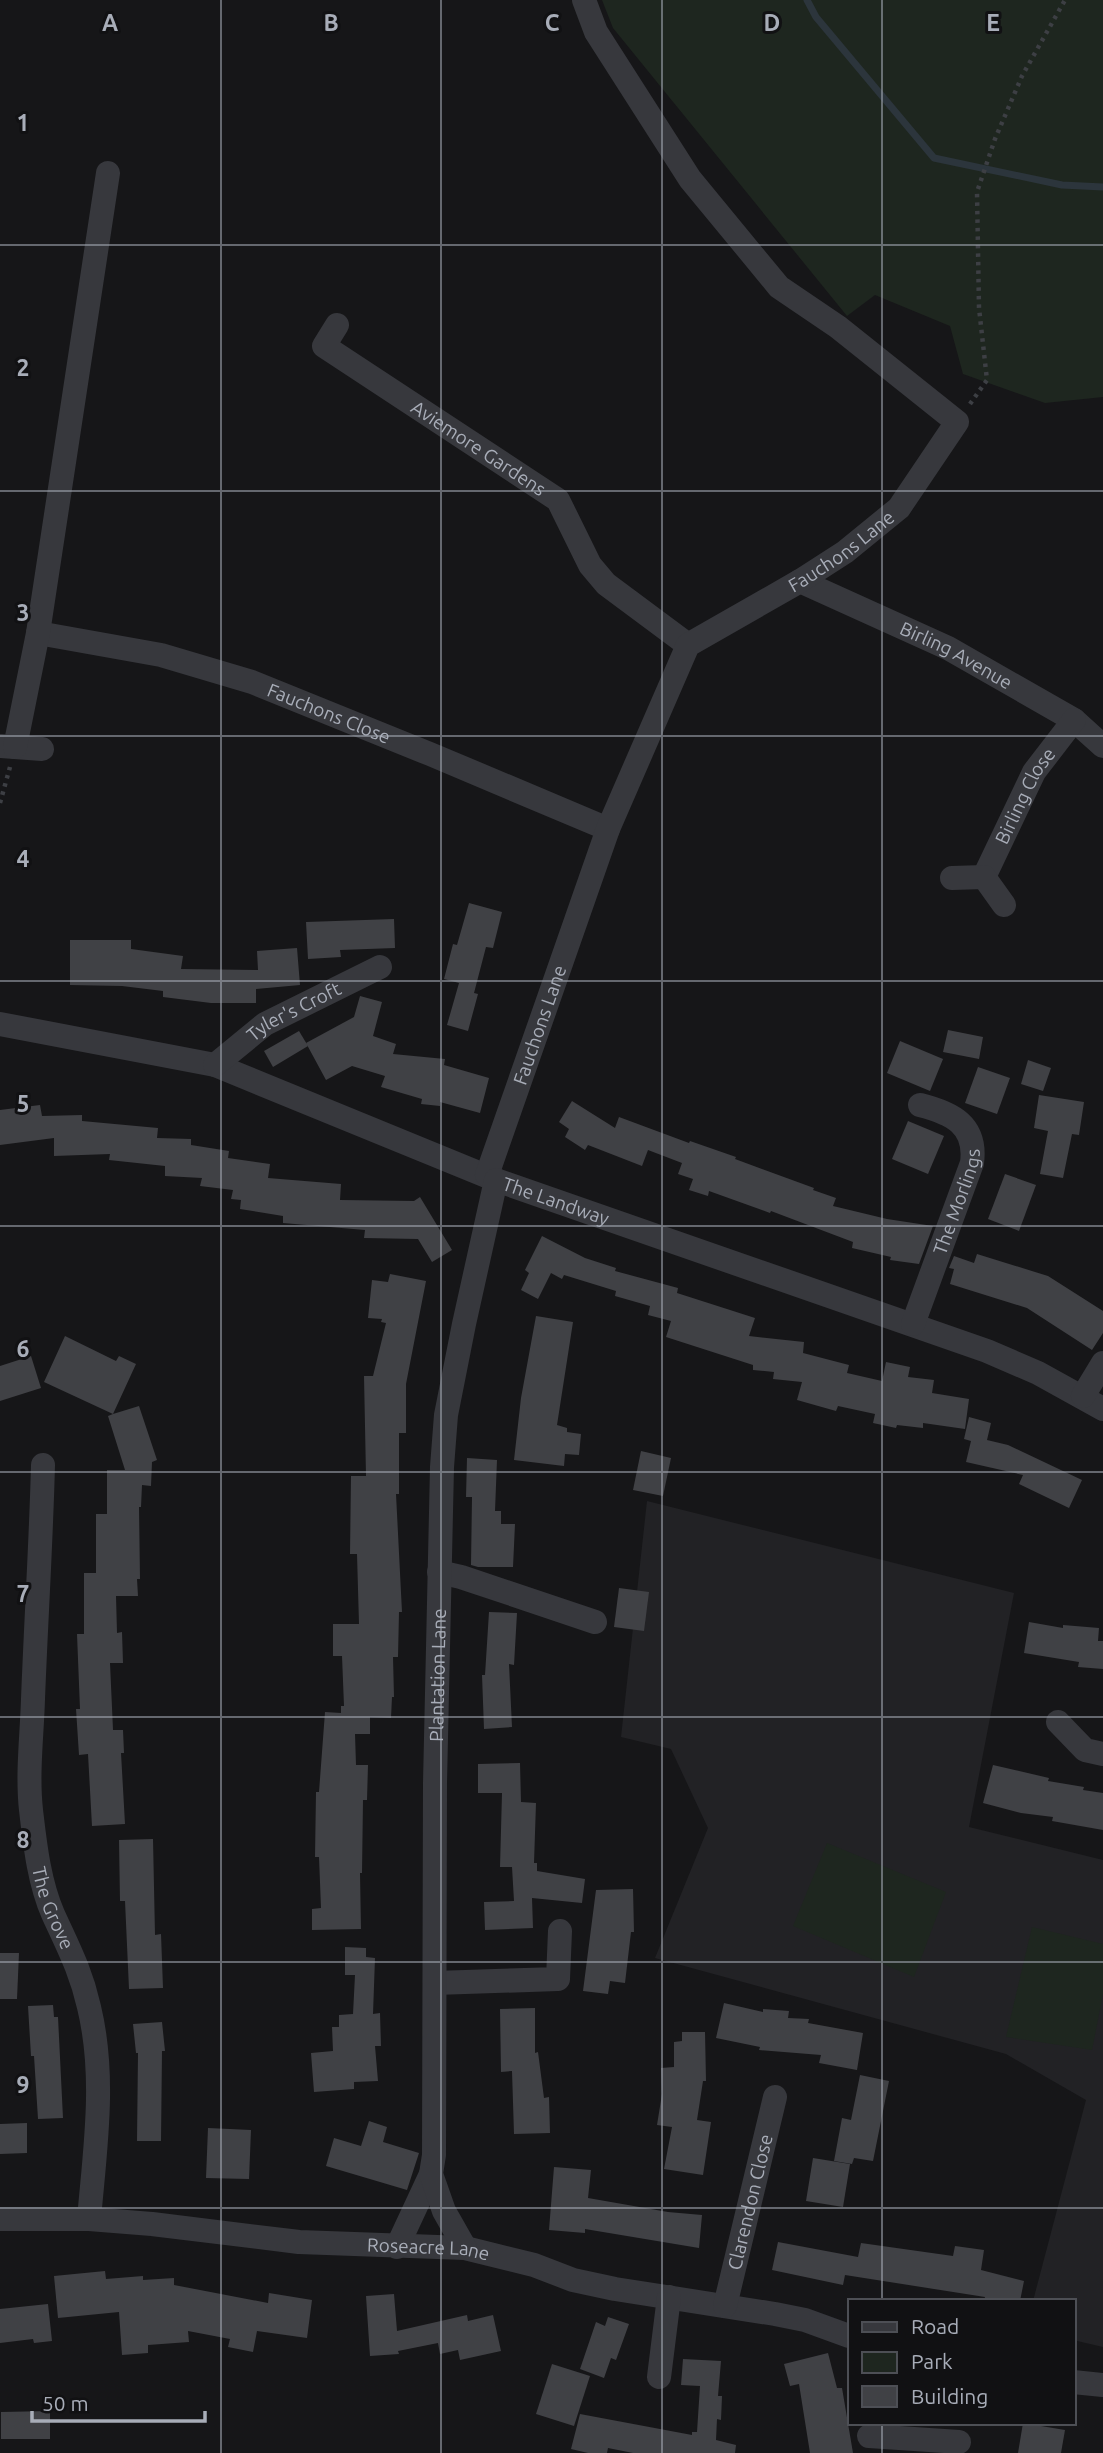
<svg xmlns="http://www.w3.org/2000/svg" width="1103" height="2453" viewBox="0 0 1103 2453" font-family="Ubuntu,sans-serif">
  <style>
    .built { fill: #222225 }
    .green { fill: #1e261f }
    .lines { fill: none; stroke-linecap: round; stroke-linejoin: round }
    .stream { stroke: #2c353c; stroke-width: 7 }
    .building { fill: #404145 }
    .path { stroke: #3d3f44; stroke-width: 4.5; stroke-dasharray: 3.5 5; stroke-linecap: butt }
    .minor { stroke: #37383d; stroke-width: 24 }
    .grid { fill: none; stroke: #a8adb8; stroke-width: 2; stroke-opacity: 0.55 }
    .labels { text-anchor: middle; stroke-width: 6; stroke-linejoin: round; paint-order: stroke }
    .street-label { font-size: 19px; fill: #a8adb8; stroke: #111113 }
    .grid-label { font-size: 23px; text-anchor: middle; font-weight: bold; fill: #a8adb8; stroke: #111113; stroke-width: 6; stroke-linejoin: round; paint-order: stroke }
  </style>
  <rect width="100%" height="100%" fill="#161618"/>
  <polygon class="built" points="647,1501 1014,1593 969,1827 1103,1860 1103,2347 1073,2340 1073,2301 1033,2301 1086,2100 1006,2054 655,1958 708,1828 671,1749 621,1737"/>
  <g class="green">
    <polygon points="602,0 1103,0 1103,397 1045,403 963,374 950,326 875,295 847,316 613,28"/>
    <polygon points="827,1843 946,1892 914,1977 793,1926"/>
    <polygon points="1032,1927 1103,1944 1103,1994 1092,2050 1006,2037"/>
  </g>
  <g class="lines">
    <polyline class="stream" points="807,0 816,17 934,158 1062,185 1103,187"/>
  </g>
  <g class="building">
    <polygon points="469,903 502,912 493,948 486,947 474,993 478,994 468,1031 447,1025 459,983 444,979 453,944 457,945"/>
    <polygon points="394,919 395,948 340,950 341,957 308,959 306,922"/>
    <polygon points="70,940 131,940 131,949 183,956 181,969 258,970 257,951 297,948 300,985 256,989 256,1003 211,1003 163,997 163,991 122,986 70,985"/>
    <polygon points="360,996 382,1002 373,1036 396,1044 393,1054 445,1059 444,1065 489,1078 480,1113 440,1102 440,1106 421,1104 422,1099 381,1087 385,1076 352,1066 326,1080 306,1043 354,1017"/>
    <polygon points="948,1030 983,1037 979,1059 943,1052"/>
    <polygon points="299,1031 308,1046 273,1067 264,1051"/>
    <polygon points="900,1041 943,1059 930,1091 887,1073"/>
    <polygon points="1028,1060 1051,1068 1043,1091 1021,1084"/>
    <polygon points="978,1067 1010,1078 997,1114 965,1103"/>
    <polygon points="1039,1095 1084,1102 1079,1135 1072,1134 1063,1178 1040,1174 1048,1131 1034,1128"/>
    <polygon points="572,1101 615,1128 619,1117 689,1143 690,1141 736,1157 735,1159 814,1188 813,1190 836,1198 833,1206 887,1219 933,1226 919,1264 890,1260 891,1257 852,1248 853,1242 771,1211 770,1213 709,1191 708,1196 689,1190 693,1179 678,1174 682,1163 648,1150 642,1166 588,1145 585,1150 565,1137 569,1129 559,1122"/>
    <polygon points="40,1105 42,1116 82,1115 82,1121 158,1128 157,1138 191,1139 191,1145 229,1151 228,1158 270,1164 268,1178 341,1184 340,1200 414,1201 420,1197 452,1250 432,1262 418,1239 364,1238 365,1230 283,1223 283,1216 240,1209 241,1200 231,1199 233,1190 200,1186 202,1178 165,1176 165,1166 109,1160 110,1154 54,1156 54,1138 0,1145 0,1110"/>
    <polygon points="908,1121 944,1136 928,1174 892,1159"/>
    <polygon points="1005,1174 1036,1185 1019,1231 988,1219"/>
    <polygon points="542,1236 585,1258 616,1268 615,1271 678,1288 677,1293 755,1318 749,1336 804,1342 803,1353 849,1365 847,1373 882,1381 886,1362 910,1367 908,1377 934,1380 932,1393 969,1399 965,1429 923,1423 923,1428 897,1425 896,1428 873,1423 875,1414 838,1406 836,1411 797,1400 802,1382 773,1379 774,1372 753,1370 753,1365 666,1337 671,1321 648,1315 650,1306 615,1296 616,1291 564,1275 562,1279 551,1273 538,1299 521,1290 529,1273 525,1270"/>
    <polygon points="977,1254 1048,1276 1103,1311 1103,1333 1092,1350 1027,1308 950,1284 954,1269 949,1268 954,1256 974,1263"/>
    <polygon points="390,1274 426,1281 406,1384 406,1433 399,1433 399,1494 396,1494 402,1612 399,1612 398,1657 393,1657 394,1697 392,1697 391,1718 370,1717 370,1734 355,1734 356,1765 368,1765 367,1800 363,1800 362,1873 360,1873 361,1929 312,1930 312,1909 321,1908 319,1857 315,1857 316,1792 319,1792 325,1712 341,1713 341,1706 344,1706 342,1656 333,1656 333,1624 359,1624 357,1554 350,1554 351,1476 366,1476 364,1376 373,1376 386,1323 381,1322 382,1319 368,1318 372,1280 388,1282"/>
    <polygon points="536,1316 573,1322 557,1425 567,1428 567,1432 581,1434 579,1455 565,1454 564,1466 514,1460 521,1398"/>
    <polygon points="65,1336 116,1361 119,1356 136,1364 113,1414 139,1406 157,1460 152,1462 151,1486 142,1485 141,1507 139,1507 140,1579 137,1579 138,1596 116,1596 117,1633 122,1632 123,1663 110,1663 113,1730 123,1730 124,1753 121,1753 125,1824 92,1826 88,1754 79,1755 76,1709 80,1709 77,1634 84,1634 84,1573 96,1573 96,1514 107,1514 107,1470 125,1470 108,1416 113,1414 44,1382"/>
    <polygon points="31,1356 41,1388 0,1401 0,1366"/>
    <polygon points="969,1417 991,1423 987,1440 1008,1445 1082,1480 1069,1508 1019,1484 1023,1475 966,1462 971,1441 964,1439"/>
    <polygon points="641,1451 671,1458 663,1496 633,1490"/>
    <polygon points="467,1458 497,1460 495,1511 501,1511 501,1524 515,1524 513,1567 478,1567 471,1565 472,1497 466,1497"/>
    <polygon points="619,1588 649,1592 644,1631 614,1627"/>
    <polygon points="489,1612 517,1613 514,1665 509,1664 512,1727 484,1729 482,1675 485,1675"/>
    <polygon points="1029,1622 1063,1628 1063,1625 1099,1628 1098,1641 1103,1641 1103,1669 1078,1667 1079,1662 1024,1653"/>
    <polygon points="520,1763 521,1802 536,1803 534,1863 537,1863 537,1871 585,1879 582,1903 532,1898 533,1928 485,1930 484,1902 514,1901 512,1867 500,1867 502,1793 478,1793 478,1764"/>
    <polygon points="993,1765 1049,1778 1048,1781 1084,1787 1083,1790 1103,1793 1103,1830 1052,1821 1053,1817 1021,1813 983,1803"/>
    <polygon points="153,1839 155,1935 161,1934 163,1988 129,1989 125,1901 120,1901 119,1840"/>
    <polygon points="633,1889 634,1932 631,1932 625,1983 610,1981 608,1994 583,1991 596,1890"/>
    <polygon points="345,1947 366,1948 366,1957 375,1958 373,2014 380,2013 381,2046 375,2046 378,2081 354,2082 354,2089 314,2092 311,2053 333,2051 332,2027 339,2027 339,2015 353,2014 355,1975 345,1975"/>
    <polygon points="0,1953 19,1953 17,1999 0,1999"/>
    <polygon points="724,2003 763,2012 763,2009 789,2011 788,2018 809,2019 808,2023 863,2033 857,2070 819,2063 821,2055 759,2050 760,2047 716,2038"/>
    <polygon points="53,2005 54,2017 58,2017 63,2118 38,2119 34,2056 31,2056 28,2006"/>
    <polygon points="535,2008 535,2053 538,2052 544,2098 549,2097 550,2133 514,2134 512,2071 501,2072 500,2009"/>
    <polygon points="162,2022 165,2051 162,2051 161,2141 137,2141 138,2053 136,2053 133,2024"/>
    <polygon points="682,2032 705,2032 706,2081 703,2081 697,2120 711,2122 703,2175 664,2169 672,2127 657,2125 662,2094 661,2068 674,2067 674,2042 682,2041"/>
    <polygon points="860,2075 889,2081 873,2161 854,2158 852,2164 834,2161 842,2118 851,2120"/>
    <polygon points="369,2121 387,2127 383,2142 419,2153 407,2190 326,2166 334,2138 361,2146"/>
    <polygon points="27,2123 27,2153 0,2154 0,2124"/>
    <polygon points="208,2128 251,2130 249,2179 206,2178"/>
    <polygon points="813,2158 850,2164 843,2207 806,2201"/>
    <polygon points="554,2167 591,2170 588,2198 668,2212 702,2215 699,2248 585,2229 585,2233 549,2230"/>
    <polygon points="778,2242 858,2257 861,2243 953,2256 955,2246 984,2250 981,2270 1024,2281 1020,2301 984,2301 985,2297 845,2275 843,2285 772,2270"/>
    <polygon points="105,2271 106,2279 143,2276 143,2280 174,2278 174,2285 268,2303 269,2293 312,2300 307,2338 257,2331 253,2352 228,2347 230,2339 188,2331 189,2342 148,2345 148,2353 122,2355 119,2312 58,2318 54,2276"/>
    <polygon points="394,2294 397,2331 467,2315 468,2321 493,2315 501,2351 460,2360 458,2350 440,2354 438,2343 398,2351 399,2354 370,2356 366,2296"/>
    <polygon points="48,2304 52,2341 34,2343 33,2339 0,2343 0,2309"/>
    <polygon points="608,2317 629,2324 616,2360 611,2358 604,2378 580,2369 596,2322 605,2326"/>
    <polygon points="828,2353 837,2388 842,2388 853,2453 810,2453 799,2384 790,2386 784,2364"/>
    <polygon points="683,2359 721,2361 718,2396 722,2396 721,2420 717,2419 716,2440 736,2445 735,2453 633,2453 608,2448 607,2453 588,2453 571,2449 580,2414 692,2435 692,2432 697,2432 700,2386 681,2385"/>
    <polygon points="552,2364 590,2376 574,2426 536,2414"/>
    <polygon points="50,2411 50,2439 1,2439 1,2412"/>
    <polygon points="1023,2423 1065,2430 1061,2453 1018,2453"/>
  </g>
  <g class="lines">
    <g class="path">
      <polyline points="970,404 987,380 979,308 977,192 995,139 1022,76 1065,0"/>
      <polyline points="0,803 10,767"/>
    </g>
    <g class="minor">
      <path id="s1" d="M337,325L324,346L558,500L590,565L606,584L688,645"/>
      <path id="s2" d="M800,581L948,648L1074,720L1103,746"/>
      <path id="s3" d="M38,633L161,655L252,682L430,754L608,829"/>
      <polyline points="1,746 42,749"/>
      <polyline points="15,747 38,633 108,173"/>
      <path id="s4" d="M984,877L1034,772L1074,720"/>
      <polyline points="952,878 984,877 1004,905"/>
      <path id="s5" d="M0,1024L215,1065L496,1180L987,1351L1038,1373L1103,1409"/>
      <path id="s6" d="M215,1065L265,1024L380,967"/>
      <path id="s7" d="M487,1175L608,829L688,645L800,581L845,552L899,508L957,422L838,327L779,287L690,179L596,32L584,0"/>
      <path id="s8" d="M913,1324L972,1163C977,1125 952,1113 920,1105"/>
      <polyline points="1083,1396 1103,1363"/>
      <path id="s9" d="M43,1465C41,1543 36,1621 33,1699C32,1735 27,1773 31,1810C35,1844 39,1882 53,1914C68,1947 81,1971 89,2007C106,2077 95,2149 89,2219"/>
      <polyline points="439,1572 461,1577 595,1622"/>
      <polyline points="1058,1722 1085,1750 1103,1754"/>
      <polyline points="435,1983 558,1979 560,1931"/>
      <path id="s10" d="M0,2219H89L152,2224L299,2242L465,2248L534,2265L573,2280L615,2289L775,2314L805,2320L849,2336"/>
      <polyline points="397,2247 431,2174"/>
      <path id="s11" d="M465,2248L444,2211L431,2174L434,2155L435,1783L442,1467L446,1415L464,1324L496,1180"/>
      <path id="s12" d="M725,2306L775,2097"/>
      <polyline points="659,2377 669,2297"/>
      <polyline points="1073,2382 1103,2385"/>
      <polyline points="869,2436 959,2442"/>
    </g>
  </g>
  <path class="grid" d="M221,0V2453M441,0V2453M662,0V2453M882,0V2301M0,245H1103M0,491H1103M0,736H1103M0,981H1103M0,1226H1103M0,1472H1103M0,1717H1103M0,1962H1103M0,2208H1103M882,2423V2453"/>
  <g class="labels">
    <g class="street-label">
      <text dy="7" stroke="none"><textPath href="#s1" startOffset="210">Aviemore Gardens</textPath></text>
      <text dy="7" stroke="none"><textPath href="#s7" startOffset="747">Fauchons Lane</textPath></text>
      <text dy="7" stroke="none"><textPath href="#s2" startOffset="173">Birling Avenue</textPath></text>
      <text dy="7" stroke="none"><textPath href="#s3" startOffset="303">Fauchons Close</textPath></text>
      <text dy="7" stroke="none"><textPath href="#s4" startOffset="91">Birling Close</textPath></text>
      <text dy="7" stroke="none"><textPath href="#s6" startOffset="96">Tyler's Croft</textPath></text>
      <text dy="7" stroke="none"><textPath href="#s7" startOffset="159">Fauchons Lane</textPath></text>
      <text dy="7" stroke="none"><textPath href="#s5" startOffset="586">The Landway</textPath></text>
      <text dy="7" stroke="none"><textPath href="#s8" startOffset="130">The Morlings</textPath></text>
      <text dy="7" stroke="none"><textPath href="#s11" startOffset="581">Plantation Lane</textPath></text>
      <text dy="7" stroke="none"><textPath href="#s9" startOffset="446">The Grove</textPath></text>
      <text dy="7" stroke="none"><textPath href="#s12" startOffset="107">Clarendon Close</textPath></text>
      <text dy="7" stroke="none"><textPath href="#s10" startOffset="430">Roseacre Lane</textPath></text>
    </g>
  </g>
  <g class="grid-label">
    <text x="110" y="31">A</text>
    <text x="331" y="31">B</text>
    <text x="552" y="31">C</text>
    <text x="772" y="31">D</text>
    <text x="993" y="31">E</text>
    <text x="23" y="131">1</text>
    <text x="23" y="376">2</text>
    <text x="23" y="621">3</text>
    <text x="23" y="867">4</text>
    <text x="23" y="1112">5</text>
    <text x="23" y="1357">6</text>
    <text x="23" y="1602">7</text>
    <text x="23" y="1848">8</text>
    <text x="23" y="2093">9</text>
  </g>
  <rect x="848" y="2299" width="228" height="126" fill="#111113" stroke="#4d4f55" stroke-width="2"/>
  <rect x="862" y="2322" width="35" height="10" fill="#37383d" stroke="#4d4f55" stroke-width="2"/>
  <text x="911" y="2334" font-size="21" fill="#a8adb8">Road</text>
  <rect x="862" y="2352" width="35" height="21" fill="#1e261f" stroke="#4d4f55" stroke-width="2"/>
  <text x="911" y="2369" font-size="21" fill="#a8adb8">Park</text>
  <rect x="862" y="2386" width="35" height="21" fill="#404145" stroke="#4d4f55" stroke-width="2"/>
  <text x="911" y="2404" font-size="21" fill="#a8adb8">Building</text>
  <path d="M32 2411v10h173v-10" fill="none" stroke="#a8adb8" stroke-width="3.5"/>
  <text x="42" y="2411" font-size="21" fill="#a8adb8" stroke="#111113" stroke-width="5" paint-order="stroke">50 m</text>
</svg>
